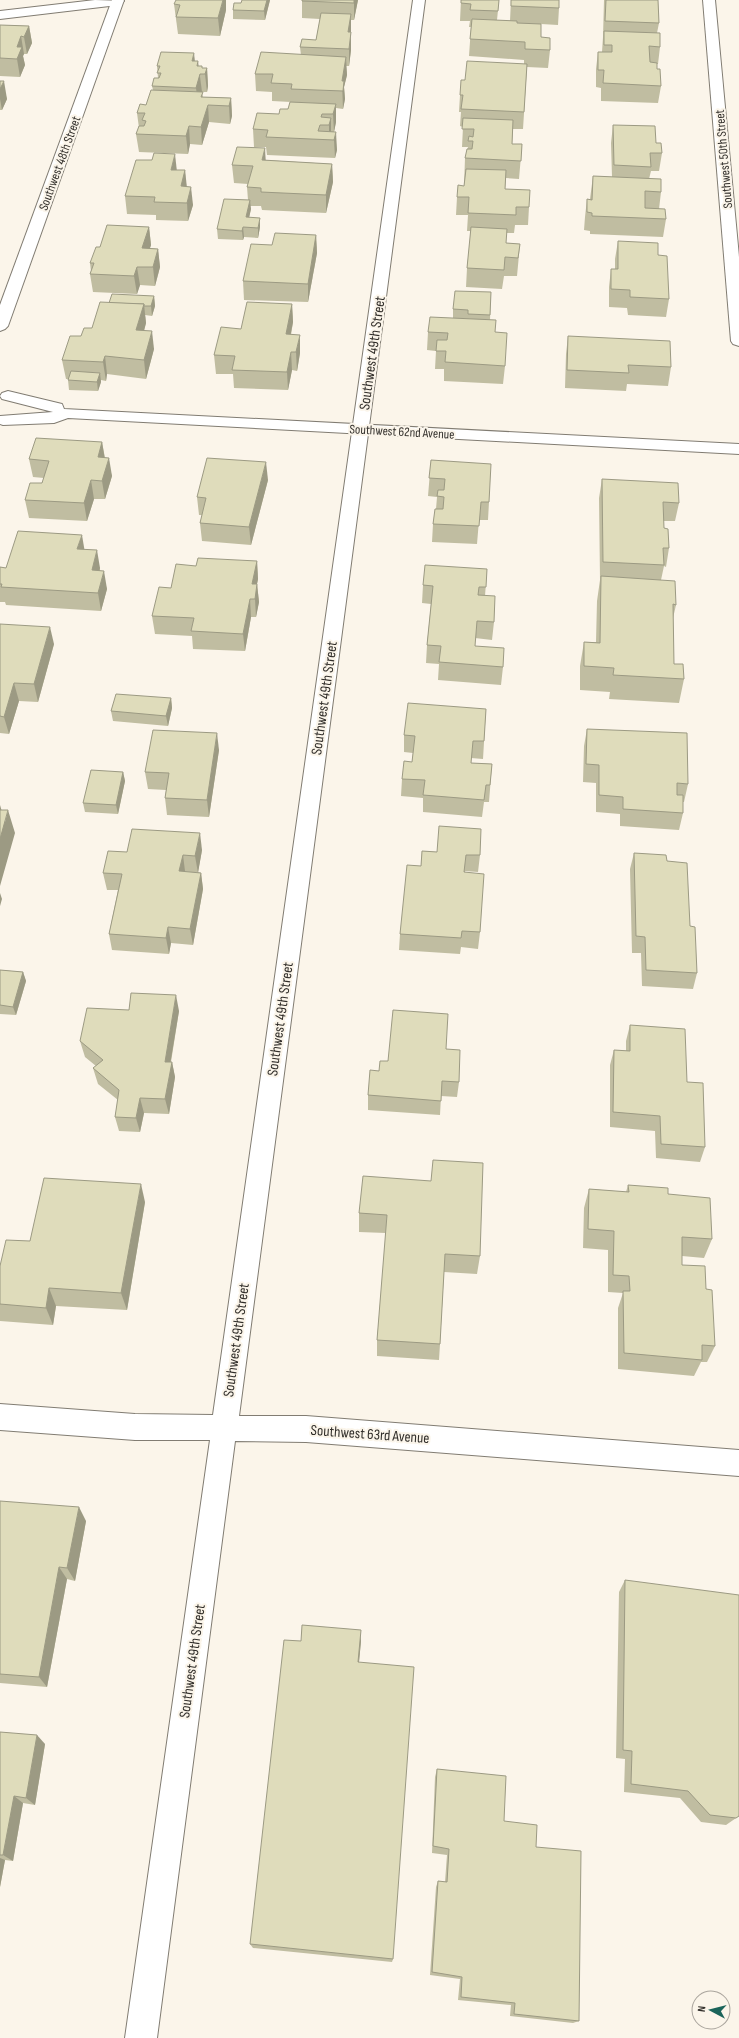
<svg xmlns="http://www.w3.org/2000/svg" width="739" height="2038" viewBox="0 0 739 2038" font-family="'Sofia Sans Condensed',sans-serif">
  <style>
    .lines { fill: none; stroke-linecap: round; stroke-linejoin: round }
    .street-casing { stroke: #817c72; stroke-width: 2 }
    .secondary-casing { stroke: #817c72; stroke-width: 2 }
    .street { fill: #fff; fill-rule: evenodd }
    .secondary { fill: #fff; fill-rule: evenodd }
    .wall { fill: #c0bda1 }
    .shaded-wall { fill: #9c9a83 }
    .building { fill: #dfdcbb; stroke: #9c9a83 }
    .labels { text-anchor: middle; stroke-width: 4; stroke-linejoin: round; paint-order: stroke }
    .far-street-label { font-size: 13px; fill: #312e2a; stroke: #fbf5ea }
    .street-label { font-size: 15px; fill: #312e2a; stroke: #fbf5ea }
  </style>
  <rect width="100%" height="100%" fill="#fbf5ea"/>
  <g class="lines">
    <g class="street-casing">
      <g id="street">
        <polygon points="95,0 124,1 118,5 0,19 0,11"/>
        <polygon points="413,0 425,0 239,1416 306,1416 739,1450 739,1476 306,1442 235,1441 157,2038 125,2038 210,1440 135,1440 0,1430 0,1404 135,1414 213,1415"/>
        <polygon points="703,0 715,0 739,257 739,346 733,344 731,341"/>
      </g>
    </g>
    <g class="secondary-casing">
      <g id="secondary">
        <polygon points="112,0 124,0 8,326 5,329 0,331 0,305"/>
        <polygon points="8,391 62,404 64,409 739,444 739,454 68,418 54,423 3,425 0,424 0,416 53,412 2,399 0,396 2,393"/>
      </g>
    </g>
    <use href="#street" class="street"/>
    <use href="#secondary" class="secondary"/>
  </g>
  <g class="wall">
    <polygon points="270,0 265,20 233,19 233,10 241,3"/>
    <polygon points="302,0 358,0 354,20 351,20 351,50 349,66 346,66 347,75 344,87 345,99 343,109 336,108 336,122 334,132 337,150 335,158 267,155 266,147 254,147 253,129 288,109 291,102 272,101 272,92 256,91 255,74 301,55 300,47 316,40 320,19 302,18"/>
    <polygon points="461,0 499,0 497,20 510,21 511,0 559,8 558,25 541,24 541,37 550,50 548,68 527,67 523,129 513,129 512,144 522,144 519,179 506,178 505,189 529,207 528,225 515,225 514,233 506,233 506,243 520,244 517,276 504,276 502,289 466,287 467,268 471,231 467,231 468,215 456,215 457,197 464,186 465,158 468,147 462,147 463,127 460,126 461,112 459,112 460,95 465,80 524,64 524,60 469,56 471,27 469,27 470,21 460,21"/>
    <polygon points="604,0 658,0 659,23 657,33 660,47 658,64 657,64 657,69 661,86 658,103 601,101 601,88 596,87 596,69 598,52 602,52 603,37"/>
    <polygon points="174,4 226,10 220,36 178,34"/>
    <polygon points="0,25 29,26 32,43 27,54 24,54 23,56 25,65 20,77 0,76"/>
    <polygon points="195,61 198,66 202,68 207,68 208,86 207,92 202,92 203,97 231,98 232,116 230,124 209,122 202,145 190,144 188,154 139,152 136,134 139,128 137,113 146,105 153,90 152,86 158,78 157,66"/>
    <polygon points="0,81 7,99 2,110 0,110"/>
    <polygon points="613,125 656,143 662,153 659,171 651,171 649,179 661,192 659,209 666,219 663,237 590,234 590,231 584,230 585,217 587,199 590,199 593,176 612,177 611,143"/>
    <polygon points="265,160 332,164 333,182 326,213 262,210 261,206 250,206 251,209 249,217 260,227 258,238 244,237 243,240 218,239 217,229 248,200 247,187 248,184 234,183 232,165"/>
    <polygon points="177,170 185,170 186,186 193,205 188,221 156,220 156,215 127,214 125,196"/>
    <polygon points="149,227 151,245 150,248 158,249 160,267 155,286 140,285 137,294 93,292 90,274 91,271 90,263 100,247"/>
    <polygon points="316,235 317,253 308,302 244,300 243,281 272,245"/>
    <polygon points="618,241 658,255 669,299 666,317 628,315 627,308 609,307 609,287 611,269 615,269 615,259"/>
    <polygon points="491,292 490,320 495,332 505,366 503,384 444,381 444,369 435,369 436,351 427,350 428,332 453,318 453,309"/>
    <polygon points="154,296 155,306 152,316 145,315 146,323 144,331 154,349 146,379 107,374 106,381 101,380 101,382 98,391 69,390 68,380 68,379 66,379 62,360 81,336 92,328 109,303"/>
    <polygon points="292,304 293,322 291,335 300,353 297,371 292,370 288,390 234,388 233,374 216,374 214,355 241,329"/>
    <polygon points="568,336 671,367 668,386 627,384 626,391 565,388 566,354"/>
    <polygon points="102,442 105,458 112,476 105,499 94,499 87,521 29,518 25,500 42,483 44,478 33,477 29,459"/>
    <polygon points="431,460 489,502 488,520 479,520 477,544 432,542 433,524 436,509 437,497 428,496"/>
    <polygon points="602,479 679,503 675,521 663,521 664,528 669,548 666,567 664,566 661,580 676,605 673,618 674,664 684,679 679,703 609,699 610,692 580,690 580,666 584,642 596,642 597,601 600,580 599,498"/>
    <polygon points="268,480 251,545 202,541 200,523 202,515 199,515 197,497"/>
    <polygon points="84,549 100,568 100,571 107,589 101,611 6,605 5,602 0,602 0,567 6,568"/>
    <polygon points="257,561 258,579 257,584 259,602 256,617 251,617 245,651 193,649 192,636 155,634 152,616 171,588 196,566"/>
    <polygon points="487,569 485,596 494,622 492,640 475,638 475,646 503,667 501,685 438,680 439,664 426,663 427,645 431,604 422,603 423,585"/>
    <polygon points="0,624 54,644 38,702 19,701 9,734 0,733"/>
    <polygon points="171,698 172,708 168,726 113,721 111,711"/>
    <polygon points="486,709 483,759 471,758 471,763 492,764 489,802 484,802 482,817 423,812 423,798 401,796 402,779 412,762 413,753 404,752 404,735"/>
    <polygon points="587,729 688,784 684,802 683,802 683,813 679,830 620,826 620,814 596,812 596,783 583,782 584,746"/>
    <polygon points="219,750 209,817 167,815 165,798 166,790 148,789 145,772"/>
    <polygon points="123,772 125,781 118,814 85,812 83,803"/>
    <polygon points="202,850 198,872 201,873 203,889 193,945 171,943 169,954 112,950 109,934 118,890 107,890 103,873 127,852"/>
    <polygon points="422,851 480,855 478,872 465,871 480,932 478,949 461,947 460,954 399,950 400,934 421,866"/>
    <polygon points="634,853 667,861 690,926 697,973 693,989 642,986 641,953 632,953 630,869"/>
    <polygon points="0,970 23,972 26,981 16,1015 0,1014"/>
    <polygon points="129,1010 179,1011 171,1062 172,1062 175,1077 169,1114 144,1113 140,1132 119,1131 115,1117 118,1100 98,1084 93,1068 96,1066 85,1057 80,1041"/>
    <polygon points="630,1025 687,1082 705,1147 700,1162 656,1158 655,1131 610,1127 610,1065 614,1050 626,1051 626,1041"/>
    <polygon points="446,1049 459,1082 457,1097 441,1096 440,1115 368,1110 368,1095 379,1071 388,1061"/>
    <polygon points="431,1181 480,1256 477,1274 444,1272 440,1344 439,1360 377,1356 377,1340 386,1233 359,1232 359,1213"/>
    <polygon points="628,1185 668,1194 712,1239 704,1258 682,1256 682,1265 706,1289 715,1346 707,1362 701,1362 694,1376 618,1369 618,1308 623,1293 608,1292 608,1250 583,1248 584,1208 589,1189 626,1192"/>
    <polygon points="145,1202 127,1310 56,1306 53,1325 0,1321 0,1266 30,1241"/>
    <polygon points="0,1501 86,1521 75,1581 67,1579 47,1687 0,1683"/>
    <polygon points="625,1580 739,1816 726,1825 701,1822 680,1798 624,1792 625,1759 616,1758 619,1592"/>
    <polygon points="301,1641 361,1641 359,1662 393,1959 392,1962 253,1948 250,1944"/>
    <polygon points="0,1732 45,1744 35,1805 23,1803 13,1861 5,1860 0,1887"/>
    <polygon points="437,1769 536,1847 579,2021 573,2023 510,2016 511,2005 458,2000 460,1979 430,1975 436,1887 438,1881 445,1882 447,1855 432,1853 435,1777"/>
  </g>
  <g class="shaded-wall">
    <polygon points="223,0 226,0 226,10 220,36 218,18"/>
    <polygon points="267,0 270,0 265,20 264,11"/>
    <polygon points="354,0 358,0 354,20"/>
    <polygon points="351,14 351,32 348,50 348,32"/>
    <polygon points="29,26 32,43 27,54 24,37"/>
    <polygon points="351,32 351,50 349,66 349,49"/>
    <polygon points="21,36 24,54 23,56 25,65 20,77 17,59 17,47"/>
    <polygon points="194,53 196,71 192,61"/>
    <polygon points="346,57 347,75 344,87 345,99 343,109 342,81"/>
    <polygon points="198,61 202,92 198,105 196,88 197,66"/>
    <polygon points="207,68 208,86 207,92 205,74"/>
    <polygon points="4,81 7,99 2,110 0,99 0,89"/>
    <polygon points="231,98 232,116 230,124 229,106"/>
    <polygon points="336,104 336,122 334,132 333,114"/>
    <polygon points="208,105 209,122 202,145 201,127"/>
    <polygon points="331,118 331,135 329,140 329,125"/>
    <polygon points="189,126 190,144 188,154 186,136"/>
    <polygon points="336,132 337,150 335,158 334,140"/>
    <polygon points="265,148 266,166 262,160"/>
    <polygon points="175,154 177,172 171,170"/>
    <polygon points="332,164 333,182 326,213 326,195"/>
    <polygon points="185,170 187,188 181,186"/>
    <polygon points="191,187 193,205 188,221 187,203"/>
    <polygon points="250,200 251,209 247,227 246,217"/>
    <polygon points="260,218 260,227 258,238 258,228"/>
    <polygon points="149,227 151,245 144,266 142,248"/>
    <polygon points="243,227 244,237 243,240 242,231"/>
    <polygon points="316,235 317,253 308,302 308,284"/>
    <polygon points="158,249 160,267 155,286 153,267"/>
    <polygon points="137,267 140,285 137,294 134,276"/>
    <polygon points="154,296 155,306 152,316 151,306"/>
    <polygon points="144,304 146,323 139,349 136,330"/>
    <polygon points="292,304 293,322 287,353 286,334"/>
    <polygon points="152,331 154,349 146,379 144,360"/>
    <polygon points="300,335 300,353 297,371 296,352"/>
    <polygon points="291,352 292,370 288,390 287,372"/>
    <polygon points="105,356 107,374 106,381 103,362"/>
    <polygon points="100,373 101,382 98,391 97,382"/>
    <polygon points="102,442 105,460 98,457"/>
    <polygon points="109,458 112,476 105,499 102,481"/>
    <polygon points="266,462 268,480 251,545 249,527"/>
    <polygon points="91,480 94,499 87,521 84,503"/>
    <polygon points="82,535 85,553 77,549"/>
    <polygon points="97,550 100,568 95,588 92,570"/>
    <polygon points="257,561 258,579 254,599 252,584"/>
    <polygon points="104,571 107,589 101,611 98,593"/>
    <polygon points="257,584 259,602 256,617 255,599"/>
    <polygon points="250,599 251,617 245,651 243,634"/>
    <polygon points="50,627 54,644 38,702 34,684"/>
    <polygon points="14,683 19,701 9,734 4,717"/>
    <polygon points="171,698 172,708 168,726 166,716"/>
    <polygon points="217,733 219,750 209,817 207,800"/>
    <polygon points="123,772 125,781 118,814 116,805"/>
    <polygon points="0,805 5,822 8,810 15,833 0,886"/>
    <polygon points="200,833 202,850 198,873 195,856"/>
    <polygon points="183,855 185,871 179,871"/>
    <polygon points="201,873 203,889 193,945 190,929"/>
    <polygon points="0,893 2,899 0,906"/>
    <polygon points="168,927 171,943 169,954 166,938"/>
    <polygon points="23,972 26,981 16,1015 13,1007"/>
    <polygon points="176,995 179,1011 168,1077 165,1062"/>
    <polygon points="172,1062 175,1077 169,1114 165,1099"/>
    <polygon points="140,1098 144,1113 140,1132 136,1118"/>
    <polygon points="141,1184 145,1202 127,1310 121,1293"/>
    <polygon points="49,1288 56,1306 53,1325 46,1308"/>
    <polygon points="79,1507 86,1521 75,1581 67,1568"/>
    <polygon points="59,1567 67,1579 47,1687 39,1677"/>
    <polygon points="361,1630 361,1641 358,1672 358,1662"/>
    <polygon points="37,1735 45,1744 35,1805 26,1798"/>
    <polygon points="14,1796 23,1803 13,1861 3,1855"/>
    <polygon points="0,1858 5,1860 0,1887"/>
  </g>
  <g class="building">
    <polygon points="176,0 223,0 218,18 176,17 180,5 174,4"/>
    <polygon points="242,0 267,0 264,11 233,10 234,3 241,3"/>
    <polygon points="302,0 354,0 354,3 302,1"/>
    <polygon points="461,0 499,0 498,11 470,10 471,4 461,3"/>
    <polygon points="511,0 559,0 559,8 511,6"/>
    <polygon points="606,0 658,0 659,23 605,21"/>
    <polygon points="321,13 351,14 348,32 351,32 349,49 300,47 302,39 316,40"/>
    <polygon points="472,19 517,21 517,23 541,24 541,37 550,38 550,50 525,49 525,42 470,39"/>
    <polygon points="0,25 29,26 24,37 21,36 17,47 22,47 17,59 0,58"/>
    <polygon points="604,31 660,33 660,47 649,46 650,62 657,63 657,69 660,69 661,86 603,83 604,70 598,70 598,52 612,52 612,45 604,45"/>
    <polygon points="161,52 194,53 192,61 198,61 197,66 202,66 202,68 207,68 205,74 200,74 196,88 152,86 154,78 159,78 161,73 157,73 160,66 157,66"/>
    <polygon points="261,52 346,57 342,81 344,81 343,91 291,89 292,84 271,83 273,74 255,74"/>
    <polygon points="467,61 527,64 524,112 461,109 463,95 460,95 461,80 465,80"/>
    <polygon points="0,81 4,81 0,89"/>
    <polygon points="151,90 203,92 201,97 231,98 229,106 208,105 201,127 189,126 186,136 136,134 139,126 144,126 146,121 142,120 145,113 137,113 140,104 146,105"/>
    <polygon points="290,102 336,104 333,114 322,114 321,117 331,118 329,125 320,125 318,131 336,132 334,140 266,137 268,130 253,129 257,113 279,114 280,109 288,109"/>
    <polygon points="463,118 513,120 512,144 522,144 521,161 465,158 467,149 472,149 473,141 468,141 469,136 473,137 474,129 462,129"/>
    <polygon points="613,125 655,126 656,143 661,143 662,153 650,153 651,167 614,165"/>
    <polygon points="237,147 265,148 262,160 332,164 326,195 261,192 261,188 247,187 253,166 232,165"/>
    <polygon points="154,153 175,154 171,170 185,170 181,186 191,187 187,203 154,202 155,197 125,196 136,160 152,160"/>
    <polygon points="466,169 506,170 505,189 530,190 529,207 516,207 516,215 468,213 469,197 457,197 458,185 464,186"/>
    <polygon points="593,176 661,179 661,192 645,191 645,208 665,209 666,219 592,216 592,213 587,212 587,199 592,200"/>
    <polygon points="224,199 250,200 246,217 260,218 258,228 243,227 242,231 217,229"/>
    <polygon points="107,225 149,227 142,248 158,249 153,267 137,267 134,276 90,274 94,263 90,263 96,247 100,247"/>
    <polygon points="471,227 507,229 506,243 520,244 518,258 505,257 504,270 467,268"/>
    <polygon points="275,233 316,235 308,284 243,281 251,244 272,245"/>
    <polygon points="618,241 658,243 658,255 667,256 669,299 630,297 630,290 611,289 611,269 618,269"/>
    <polygon points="455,291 491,292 490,315 468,314 468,310 453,309"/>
    <polygon points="112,294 154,296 151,306 144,306 144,304 109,303"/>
    <polygon points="100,302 144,304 136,330 152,331 144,360 105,356 103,362 62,360 70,336 81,336 84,328 92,328"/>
    <polygon points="247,302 292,304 286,334 300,335 296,352 291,352 287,372 232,370 235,356 214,355 221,327 241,329"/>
    <polygon points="430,317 496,320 495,332 507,333 505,366 445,362 446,351 436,351 437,340 447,340 448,333 428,332"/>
    <polygon points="568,336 670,341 671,367 628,365 629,373 567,370"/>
    <polygon points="71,371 100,373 97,382 68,380"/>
    <polygon points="36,438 102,442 98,457 109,458 102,481 91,480 84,503 25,500 30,483 42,483 49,461 29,459"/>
    <polygon points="207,458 266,462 249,527 200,523 206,498 197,497"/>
    <polygon points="431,460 491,464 489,502 481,502 479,526 433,524 435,509 443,509 444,497 437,496 438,490 444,490 445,479 429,478"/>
    <polygon points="602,479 678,483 679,503 663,502 664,528 668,529 669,548 663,548 664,565 603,562"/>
    <polygon points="18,531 82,535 77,549 97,550 92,570 104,571 98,593 1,587 2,584 0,584 0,567 6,568"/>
    <polygon points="198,558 257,561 252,584 257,584 255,599 250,599 243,634 191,631 194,618 152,616 159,587 171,588 176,564 196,566"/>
    <polygon points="425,565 487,569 486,587 479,587 478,595 495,596 494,622 477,621 475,646 504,648 503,667 439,662 441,646 427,645 433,586 423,585"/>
    <polygon points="601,576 675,581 676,605 673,604 674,664 683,664 684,679 613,675 614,668 584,666 584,642 600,643"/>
    <polygon points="0,624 50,627 34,684 14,683 4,717 0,716"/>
    <polygon points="116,694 171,698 166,716 111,711"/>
    <polygon points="408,703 486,709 484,741 473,741 471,763 492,764 490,785 486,785 484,800 423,795 425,780 402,779 404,761 412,762 415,736 404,735"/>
    <polygon points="587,729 687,733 688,784 677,783 677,795 683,795 683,813 623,809 623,797 599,795 599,765 586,764"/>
    <polygon points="153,730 217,733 207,800 165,798 169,773 145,772"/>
    <polygon points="91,770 123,772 116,805 83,803"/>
    <polygon points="0,810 8,810 0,839"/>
    <polygon points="439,826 481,829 480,855 466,855 464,872 484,874 480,932 462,931 461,938 400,934 407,865 421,866 422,851 437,852"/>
    <polygon points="132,829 200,833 195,856 183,855 179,871 201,873 190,929 168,927 166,938 109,934 122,874 103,873 108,851 127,852"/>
    <polygon points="634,853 666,855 667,861 687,863 690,926 695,927 697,973 646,970 645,937 636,936"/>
    <polygon points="0,970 23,972 13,1007 0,1005"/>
    <polygon points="131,993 176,995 165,1062 172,1062 165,1099 140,1098 136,1118 115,1117 119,1090 93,1068 103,1060 80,1041 87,1008 129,1010"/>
    <polygon points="393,1010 448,1014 446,1049 460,1050 459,1082 442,1081 441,1101 368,1095 370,1070 379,1071 380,1061 388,1061"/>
    <polygon points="630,1025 685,1029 687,1082 703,1083 705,1147 661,1144 660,1116 613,1112 614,1050 630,1051"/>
    <polygon points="433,1160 483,1163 480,1256 445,1254 440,1344 377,1340 387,1215 359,1213 363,1176 431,1181"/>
    <polygon points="44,1178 141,1184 121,1293 49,1288 46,1308 0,1304 0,1266 6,1240 30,1241"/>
    <polygon points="628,1185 668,1188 668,1194 710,1198 712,1239 682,1237 682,1265 705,1266 706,1289 712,1290 715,1346 702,1345 702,1360 624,1353 623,1291 630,1291 629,1276 613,1275 614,1231 588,1229 589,1189 629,1192"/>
    <polygon points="0,1501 79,1507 67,1568 59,1567 39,1677 0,1674"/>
    <polygon points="625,1580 739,1595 739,1816 736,1818 710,1815 688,1791 631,1784 632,1751 623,1750"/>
    <polygon points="302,1625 361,1630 358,1662 414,1667 393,1959 250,1944 284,1640 301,1641"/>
    <polygon points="0,1732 37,1735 26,1798 14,1796 3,1855 0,1855"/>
    <polygon points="437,1769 506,1776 504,1821 537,1825 536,1847 581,1851 579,2021 514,2014 515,2003 461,1997 462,1977 432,1972 438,1881 447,1882 449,1849 433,1846"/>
  </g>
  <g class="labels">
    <g class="far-street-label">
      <text transform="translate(723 159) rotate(-95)" y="5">Southwest 50th Street</text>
      <text transform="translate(59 163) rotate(-70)" y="5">Southwest 48th Street</text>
      <text transform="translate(402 431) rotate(3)" y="5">Southwest 62nd Avenue</text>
    </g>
    <g class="street-label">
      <text transform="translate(372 353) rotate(-82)" y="5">Southwest 49th Street</text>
      <text transform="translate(324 698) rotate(-82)" y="5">Southwest 49th Street</text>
      <text transform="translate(280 1019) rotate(-82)" y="5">Southwest 49th Street</text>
      <text transform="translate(236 1340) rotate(-82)" y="5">Southwest 49th Street</text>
      <text transform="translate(370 1434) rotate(4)" y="5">Southwest 63rd Avenue</text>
      <text transform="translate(192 1661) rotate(-82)" y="5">Southwest 49th Street</text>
    </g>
  </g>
  <g transform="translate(711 2010) rotate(277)"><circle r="19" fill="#fbf5ea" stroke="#aaa59d"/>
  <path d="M0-3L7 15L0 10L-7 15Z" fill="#1b645a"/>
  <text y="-6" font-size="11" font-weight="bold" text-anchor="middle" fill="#312e2a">N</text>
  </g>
</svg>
